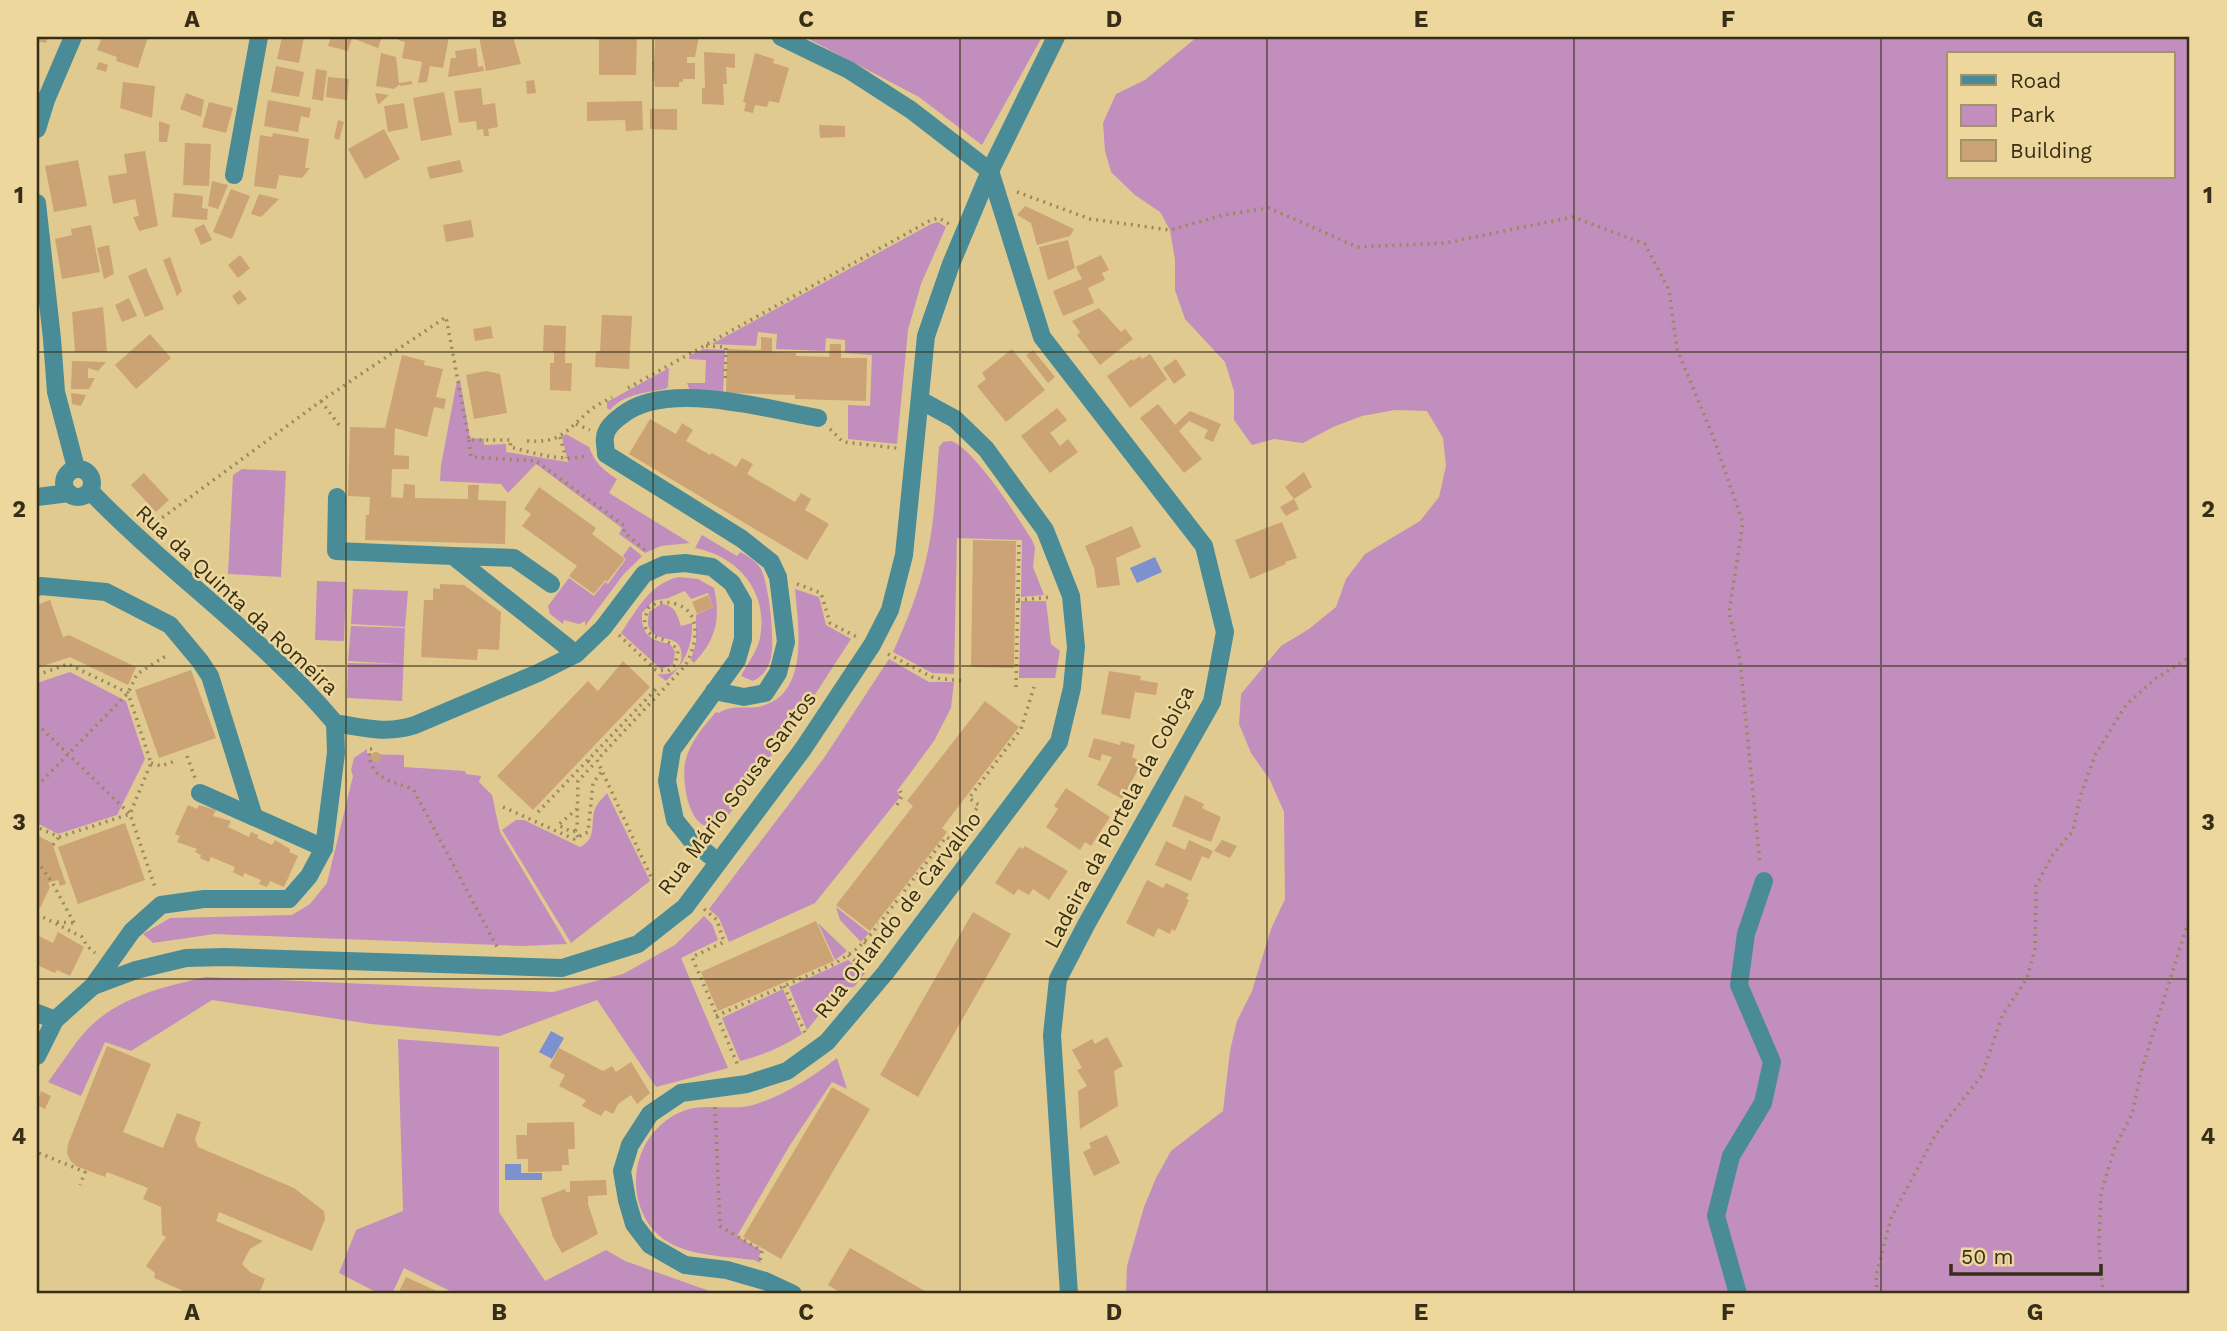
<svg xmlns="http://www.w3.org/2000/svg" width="2227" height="1331" viewBox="0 0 2227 1331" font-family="'Work Sans',sans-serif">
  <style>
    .green { fill: #c28ebd; fill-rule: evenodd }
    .water { fill: #7d91cf }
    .building { fill: #cca374 }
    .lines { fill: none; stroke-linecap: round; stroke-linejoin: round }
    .path { stroke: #99895d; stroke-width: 3.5; stroke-dasharray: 2 5; stroke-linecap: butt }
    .minor { stroke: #498c97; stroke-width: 18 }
    .grid { fill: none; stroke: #362e16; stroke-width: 2; stroke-opacity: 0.55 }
    .labels { text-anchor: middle; stroke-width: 5; stroke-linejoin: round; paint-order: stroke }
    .street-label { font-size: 21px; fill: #362e16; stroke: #edd79d }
    .neatline { fill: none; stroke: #362e16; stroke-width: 2.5 }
    .grid-label { font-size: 23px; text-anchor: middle; font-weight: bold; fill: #362e16 }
  </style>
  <rect width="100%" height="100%" fill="#e0ca90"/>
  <g class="green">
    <polygon points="805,37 1042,37 982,145 919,97"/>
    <path d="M1197,37H2190V1294H1126L1127,1266L1144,1207L1156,1178L1171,1151L1223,1111L1230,1051L1237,1021L1252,991L1271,929L1285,899L1284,812L1270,780L1251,753L1239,724L1241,694L1281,646L1309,629L1336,607L1346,579L1365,554L1420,521L1439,497L1446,466L1443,438L1427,411L1395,410L1362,416L1333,427L1303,443L1274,439L1252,445L1234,420V391L1225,362L1185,319L1175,290V260L1170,230L1160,212L1135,195L1111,172L1105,151L1103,123L1116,94L1145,80ZM1949,54H2173V177H1949Z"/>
    <polygon points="938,222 946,227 921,284 908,330 897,444 848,439 848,405 870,406 872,355 845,353 845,340 826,338 825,351 776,349 777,334 758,332 756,346 712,344 931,224"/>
    <polygon points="703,349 725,350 723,394 690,391 687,383 705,383 706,360 689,359 689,356"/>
    <path d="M669,368L668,387L665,389C647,392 622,395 610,410L607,408V402Z"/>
    <path d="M460,380L470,438L484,439V445L506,444V452L568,462L562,437L566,434L589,447C595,463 603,470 617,479L609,493L690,543L661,546L645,553L619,534L622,528L536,464L508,493L501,484L440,481L441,465L457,381Z"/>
    <path d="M951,441C974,448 1018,518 1032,540L1035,547L1033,567L1044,595L1021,597L1022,540L957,538L954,674L932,673L893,652C907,621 920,589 927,555C935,520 936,483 939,447L943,442Z"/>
    <polygon points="242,469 286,471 281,577 228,574 233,475"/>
    <path d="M702,535L737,556L740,552C748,556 756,561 761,569C769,585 776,644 770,661C767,670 762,677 753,681L741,676C747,664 757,652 760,638C769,592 738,556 695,548Z"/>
    <polygon points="630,546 642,556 623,575 585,626 585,621 579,624 564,620 563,624 550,614 548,606 569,578 594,596 605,582 608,584 626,559 623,556"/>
    <path d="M679,577L698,579L714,588C721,620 716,639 694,663L691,660L696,642V615L713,607L708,593L691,599L685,591L668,598L653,601L642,613C641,635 650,640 670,644L675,652L673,664L661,669L621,633C637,610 650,583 679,577Z"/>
    <polygon points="317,581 346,582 344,641 315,640"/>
    <polygon points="353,589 408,591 405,627 351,624"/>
    <path d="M795,589L819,597L826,625L851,639L816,693L725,820C692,847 681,785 685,763C689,743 703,727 716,712L719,713C732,704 747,710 762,706C810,693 798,625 795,589Z"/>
    <polygon points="1021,601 1046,601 1051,644 1060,651 1055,678 1019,678"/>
    <path d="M661,604C675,605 677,614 681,626L692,623C693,648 683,665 666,681L657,674C665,675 672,674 678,667C682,662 682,656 681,650C677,635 662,642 653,633C646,628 648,619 649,612Z"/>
    <polygon points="351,626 405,628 402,701 347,698 348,663 400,664 348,661"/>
    <polygon points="889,659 929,682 954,682 951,708 934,741 897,791 900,797 815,903 729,942 719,918 709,909 824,758"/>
    <polygon points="70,672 126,701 145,759 117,815 58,834 37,823 37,683"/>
    <polygon points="367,749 367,754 404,755 404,767 465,771 466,774 481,776 479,782 492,795 500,832 567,944 522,946 214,934 153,943 143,934 170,918 292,915 310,904 327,883 353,776 351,770 354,758"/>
    <path d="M607,793L650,881L571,943L502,830L516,820H524L580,847C596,839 591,826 594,812C596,804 602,799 607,793Z"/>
    <polygon points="836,907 869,933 861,942 840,920"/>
    <path d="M704,916L712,924L718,940L681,958L728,1068L656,1087L597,1000L500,1036L371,1024L212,1000L131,1051L105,1042L81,1096L48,1082C60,1066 71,1048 84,1033C115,998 162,987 206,977L553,992L623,974L675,945Z"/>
    <polygon points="818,923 847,951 835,960"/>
    <polygon points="848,960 865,973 854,987 841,988 807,1030 789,987"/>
    <path d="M783,989L802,1034C782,1047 764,1055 740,1061L722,1018Z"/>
    <polygon points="398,1039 499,1047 499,1212 545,1281 606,1250 625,1261 718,1294 456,1294 404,1268 392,1294 380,1294 339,1273 356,1230 403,1211"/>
    <path d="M837,1058L847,1089L832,1082L790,1145L737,1236L762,1251L759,1256L761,1263L754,1260C708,1254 655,1257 639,1203C627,1162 652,1116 694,1108C714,1105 734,1110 753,1105C784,1096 812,1077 837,1058Z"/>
  </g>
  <g class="water">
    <polygon points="1155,557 1162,572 1137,583 1130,568"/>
    <polygon points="551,1031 564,1038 552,1059 539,1052"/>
    <polygon points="505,1164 521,1164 521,1173 542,1173 542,1180 505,1180"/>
  </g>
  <g class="building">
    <polygon points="37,37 48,37 46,43 37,41"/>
    <polygon points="102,37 148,37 138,68 116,61 117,57 97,50"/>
    <polygon points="282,37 304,37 299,63 277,59"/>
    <polygon points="331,37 382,37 378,48 352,38 348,51 328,46"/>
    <polygon points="399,37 449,37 443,68 430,66 427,82 418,83 422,62 402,58 405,42 398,40"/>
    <polygon points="479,37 513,37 521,64 486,71"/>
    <polygon points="610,37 637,37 636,75 599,75 599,39 610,39"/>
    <polygon points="683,37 699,37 695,57 687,57 687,63 695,63 695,79 683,79 683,82 679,82 679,87 655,87 652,62 654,62 655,39 683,39"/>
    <polygon points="476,48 478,67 483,66 484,71 448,77 451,58 456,58 455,51"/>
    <polygon points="704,52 735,54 735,68 726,67 727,84 723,84 724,105 702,104 702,88 705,88"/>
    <polygon points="381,53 396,57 399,83 412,81 412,84 400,86 400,84 394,89 376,86"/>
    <polygon points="755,53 774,59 773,63 789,68 779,103 769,101 767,107 755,105 753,113 744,111 746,103 743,102"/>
    <polygon points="99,62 108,65 106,72 96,69"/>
    <polygon points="276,66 304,72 299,97 271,92"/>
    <polygon points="316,69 327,71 323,101 312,99"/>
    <polygon points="328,77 349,79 347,100 326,97"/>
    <polygon points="534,80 536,93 527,94 526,81"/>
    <polygon points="123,82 155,86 152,118 120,108"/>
    <polygon points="481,88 483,105 495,103 498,127 488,129 489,136 484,136 483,129 477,130 476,121 459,123 454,91"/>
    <polygon points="444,92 452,135 421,141 413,98"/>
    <polygon points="186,93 204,100 201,117 180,109"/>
    <polygon points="375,93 389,95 378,105"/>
    <polygon points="268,100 311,108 309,118 301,116 298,132 264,126"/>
    <polygon points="642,101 643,130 626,131 625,120 587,121 587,102"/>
    <polygon points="209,102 233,108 226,133 202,127"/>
    <polygon points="404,103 408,128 388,132 384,106"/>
    <polygon points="650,109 677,109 677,130 650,129"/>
    <polygon points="338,120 344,122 339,140 334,138"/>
    <polygon points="159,121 170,125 167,142 159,142"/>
    <polygon points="819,125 845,126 845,137 820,138"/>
    <polygon points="384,129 400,159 365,179 348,149"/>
    <polygon points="273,133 309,139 305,168 310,168 302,178 279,175 276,189 254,186 260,135 272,137"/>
    <polygon points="185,143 211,144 209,186 183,185"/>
    <polygon points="145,151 158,226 139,231 133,217 139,216 135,199 113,204 108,176 127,173 124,154"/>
    <polygon points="78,160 87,206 54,212 45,166"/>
    <polygon points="460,160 463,172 430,179 427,167"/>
    <polygon points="212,181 228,185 218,209 208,206"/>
    <polygon points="231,189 250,196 232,239 213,232"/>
    <polygon points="174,193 203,196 202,208 208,209 207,220 172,217"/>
    <polygon points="259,194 279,199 261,217 251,214"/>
    <polygon points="1025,206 1074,229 1070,236 1037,245 1031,223 1017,215"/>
    <polygon points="471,220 474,237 446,242 443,225"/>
    <polygon points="204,224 212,240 201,245 194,229"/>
    <polygon points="91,225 100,272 62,279 55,239 72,235 71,229"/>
    <polygon points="1068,240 1075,268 1048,280 1039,247"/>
    <polygon points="109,245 114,274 104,279 97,248"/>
    <polygon points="240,255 250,268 238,278 228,265"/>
    <polygon points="1101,255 1109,270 1102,273 1105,280 1088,288 1094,303 1063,316 1053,291 1082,279 1076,267"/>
    <polygon points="170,257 182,291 177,296 163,260"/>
    <polygon points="146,268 164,309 145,317 128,276"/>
    <polygon points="240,290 247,299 238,305 232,296"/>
    <polygon points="129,298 137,316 122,322 115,305"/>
    <polygon points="103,307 107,352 75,352 72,312"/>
    <polygon points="1099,308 1121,332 1125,329 1133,339 1100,365 1077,335 1080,332 1072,321"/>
    <polygon points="602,315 632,316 629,369 595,367 596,351 600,351"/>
    <polygon points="544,325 566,326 565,363 572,363 571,391 550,390 550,363 554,363 554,352 543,351"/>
    <polygon points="491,326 493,338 475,341 473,329"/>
    <polygon points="150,334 171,358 136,389 115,365"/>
    <polygon points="761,337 772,338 772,352 796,353 796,356 829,357 830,344 841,344 841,358 867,358 866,401 795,399 795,395 726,393 727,349 761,350"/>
    <polygon points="1012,349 1045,390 1006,422 977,386 986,379 982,373"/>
    <polygon points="1033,350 1055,377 1048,383 1026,355"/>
    <polygon points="1150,354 1167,379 1130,408 1107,376 1132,359 1133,361 1140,356 1142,359"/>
    <polygon points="402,355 425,361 424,365 443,369 436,397 446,399 444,409 434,407 427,437 395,428 394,455 409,456 409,469 392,469 391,497 403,498 404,484 415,485 415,498 468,499 468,485 479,485 478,500 506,501 505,544 365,540 366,515 369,515 370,497 348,496 350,427 385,428"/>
    <polygon points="1176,359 1186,375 1174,384 1163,368"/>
    <polygon points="72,361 106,362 98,371 88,368 88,378 95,378 89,389 71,389"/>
    <polygon points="486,371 500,374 507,413 474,419 466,375"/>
    <polygon points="71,393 86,395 81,406 72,404"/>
    <polygon points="1158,404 1175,425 1190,411 1221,424 1213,442 1204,438 1208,430 1189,421 1179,431 1202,459 1184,473 1140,418"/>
    <polygon points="1057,408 1067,420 1050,433 1060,446 1068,439 1078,452 1050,473 1021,436"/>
    <polygon points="650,419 676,434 682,423 693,430 686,441 710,455 712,453 736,467 742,458 753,464 747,474 795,502 801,493 811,499 805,510 829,524 807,560 629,454"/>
    <polygon points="1304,472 1312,487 1294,499 1285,487"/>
    <polygon points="144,473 169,500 156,512 131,485"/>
    <polygon points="539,487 596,528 592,534 625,559 607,582 605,580 594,594 569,576 577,566 522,526 531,514 524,509"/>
    <polygon points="1294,499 1299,509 1286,516 1280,507"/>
    <polygon points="1282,522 1297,558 1285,562 1286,564 1250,579 1235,540"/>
    <polygon points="1132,526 1141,547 1116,558 1120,585 1097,588 1094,568 1085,546"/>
    <polygon points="973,540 1016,541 1014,668 971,667"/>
    <polygon points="440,584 464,585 501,612 499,650 478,649 477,660 421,657 424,600 433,600 433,588 440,589"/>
    <polygon points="708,595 713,607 697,614 692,602"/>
    <polygon points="50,600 63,637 69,635 136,667 128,685 70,657 37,668 37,605"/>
    <polygon points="623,661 650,687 533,810 497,776 588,681 598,691"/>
    <polygon points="191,670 216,738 159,758 135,690"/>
    <polygon points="1109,671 1141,676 1140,680 1158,683 1156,695 1135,692 1130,719 1101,714"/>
    <polygon points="985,701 1019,727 942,828 947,832 870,931 836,905 913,806 907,801"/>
    <polygon points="1094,738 1120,745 1121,741 1135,745 1132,757 1142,762 1122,799 1097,785 1112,757 1102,754 1100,761 1088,757"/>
    <circle cx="376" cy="757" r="5"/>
    <polygon points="1066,788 1110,817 1091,846 1085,842 1080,850 1046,827 1058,809 1054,806"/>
    <polygon points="1185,795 1204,804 1202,808 1221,817 1211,842 1172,826"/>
    <polygon points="188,805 197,809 199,805 216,810 213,816 231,821 228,827 249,837 251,832 258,835 257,838 272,845 275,840 290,849 289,852 298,856 284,887 270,881 267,887 259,884 261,880 244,873 243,877 233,872 235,867 211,857 209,862 200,858 201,855 195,852 197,849 177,842 180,836 175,834"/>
    <polygon points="125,823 145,880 78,904 58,847"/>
    <polygon points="37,835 52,843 66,884 60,886 58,880 48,883 50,887 40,908 37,906"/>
    <polygon points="1189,840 1213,851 1209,859 1202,856 1191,881 1155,865 1166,841 1185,850"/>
    <polygon points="1222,840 1237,846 1230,858 1214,851"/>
    <polygon points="1025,846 1068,871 1049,900 1033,889 1029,895 1018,889 1014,895 995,883 1019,847 1023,849"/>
    <polygon points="1147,880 1163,888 1166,883 1189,894 1186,899 1189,900 1175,931 1172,929 1170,934 1158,928 1154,937 1126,923"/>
    <polygon points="973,912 1011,934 918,1097 880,1075"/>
    <polygon points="816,921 834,961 718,1011 701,972"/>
    <polygon points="58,932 84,947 70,976 57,970 55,973 37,965 37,935 53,943"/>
    <polygon points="1107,1037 1123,1066 1114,1071 1118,1106 1080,1129 1078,1091 1087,1086 1077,1070 1082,1068 1072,1050 1092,1039 1095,1044"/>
    <polygon points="107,1046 151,1064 123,1132 163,1148 177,1113 201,1122 195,1139 198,1147 294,1188 324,1211 325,1219 312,1251 219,1212 216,1221 263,1241 250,1249 242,1264 250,1272 265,1279 259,1294 190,1294 154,1278 155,1273 146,1266 166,1237 162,1235 161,1207 143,1199 148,1188 107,1172 105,1177 76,1166 70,1160 67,1153 68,1144"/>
    <polygon points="559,1048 603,1071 612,1066 616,1072 631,1062 650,1093 637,1104 631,1095 618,1104 613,1114 605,1110 601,1116 582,1106 586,1100 559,1086 565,1075 549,1067"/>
    <polygon points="832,1087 870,1109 781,1259 743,1237"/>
    <polygon points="41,1091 51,1096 45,1109 37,1105"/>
    <polygon points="574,1122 575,1149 568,1149 569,1165 562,1165 562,1171 528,1172 528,1159 517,1159 516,1135 527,1135 527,1123"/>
    <polygon points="1107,1135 1120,1163 1094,1176 1083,1152 1091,1148 1089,1143"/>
    <polygon points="606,1180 607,1195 588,1196 588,1204 598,1234 562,1253 553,1237 541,1198 565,1189 566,1192 570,1192 570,1181"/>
    <polygon points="850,1248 930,1294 843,1294 828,1285"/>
    <polygon points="406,1277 443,1294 398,1294"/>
  </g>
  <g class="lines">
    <g class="path">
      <polyline points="1017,192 1090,219 1170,230 1223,215 1269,208 1357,247 1445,243 1573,217 1645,244 1669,290 1677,349 1714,439 1743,523 1729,612 1740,660 1760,864"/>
      <polyline points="706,346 726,347 725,383"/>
      <polyline points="628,388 931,220 939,218 949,224"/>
      <polyline points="321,401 339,425"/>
      <polyline points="576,424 590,430"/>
      <polyline points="830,429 843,442 897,448"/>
      <polyline points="560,437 566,458"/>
      <polyline points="469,440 471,457 536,461 625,526 624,532 647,552"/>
      <path d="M527,441C560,443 564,433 587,413C594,406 604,402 612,397"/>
      <path d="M151,526L321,401L446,317L469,440H511L510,447C535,453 563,463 588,455"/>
      <polyline points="797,584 821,593 830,623 857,637"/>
      <polyline points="1018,600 1052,597"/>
      <path d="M619,635L656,670L668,671L675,665L678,651C666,632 633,643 649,607C658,602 665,601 676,604C703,612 697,646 685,666L597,760L651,877"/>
      <polyline points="888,654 934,678 963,681"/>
      <polyline points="37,675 68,664 128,693 151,763 130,814 59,837 37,827"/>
      <polyline points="1016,687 1019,544"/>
      <polyline points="37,724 130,814 156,890"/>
      <path d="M372,749H369C369,779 389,780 413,789L498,949"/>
      <polyline points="187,756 195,778"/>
      <polyline points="151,763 161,766 175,761"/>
      <polyline points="37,786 128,693 137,674 169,654"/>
      <polyline points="897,805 902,796 900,791"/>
      <polyline points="503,807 574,839 588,832 593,783 603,770"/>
      <polyline points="538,812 659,686"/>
      <polyline points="575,831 572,832 558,825 577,809"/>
      <polyline points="578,837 575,831 577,829 578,781 593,765 587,760"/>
      <polyline points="53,845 59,837"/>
      <polyline points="37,861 52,882 74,923"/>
      <polyline points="704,909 717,920 724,942 692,957 739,1068"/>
      <polyline points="37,914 82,937 87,946 95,953"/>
      <polyline points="57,922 74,923"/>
      <polyline points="864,942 880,953"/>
      <polyline points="848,955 865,969"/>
      <polyline points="784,986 806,1035"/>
      <polyline points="716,1016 834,964 857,949 872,933 946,837 950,839 962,829 979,805 969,798 1021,729 1034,687"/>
      <polyline points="715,1107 720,1226 762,1251 760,1260"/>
      <polyline points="39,1153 85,1172 80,1185"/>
      <polyline points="1877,1294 1876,1276 1891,1218 1936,1134 1982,1075 2002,1016 2027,978 2035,949 2036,886 2053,854 2073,831 2080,797 2095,755 2126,705 2155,679 2190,657"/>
      <polyline points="2103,1294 2099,1244 2101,1193 2115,1147 2132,1114 2141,1072 2190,916"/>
    </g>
    <g class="minor">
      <polyline points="781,37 849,70 911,110 990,171 1042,337 1204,546 1225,632 1212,702 1086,925 1058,979 1052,1035 1069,1294"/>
      <polyline points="37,129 46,100 73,37"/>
      <polyline points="234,175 259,37"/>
      <polyline points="37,203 52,339 56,392 76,468"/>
      <circle cx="78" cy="483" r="14"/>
      <path d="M90,491C168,572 263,637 335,723C362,728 389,734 415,725L538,673L576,654L603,628L644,574L664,565L685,563L712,567L732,583L743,602V639L737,660L672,750L667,781L675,820L691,840L718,862"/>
      <polyline points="37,497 69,493"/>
      <polyline points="337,497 336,551 453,556 576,654"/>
      <polyline points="453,556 514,558 551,584"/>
      <polyline points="37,587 41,586 106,592 170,625 200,661 210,676 254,817 324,848"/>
      <path d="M714,691L744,697L765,693L778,673L786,642L778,577L771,562L742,539L606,454C606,449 604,442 605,437C606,428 614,421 621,416C665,379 766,409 818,418"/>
      <polyline points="200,793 254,817"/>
      <polyline points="93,986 136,970 186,958 225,957 562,968 638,944 685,907 803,749 872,645 890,610 904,555 926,336 951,264 990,171 1056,37"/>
      <polyline points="37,1013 55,1020"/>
      <polyline points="37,1056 55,1020 93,986 132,931 161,905 204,899 289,899 309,876 324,848 336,753 335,723"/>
      <polyline points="793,1294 765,1281 727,1270 685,1265 650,1245 634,1224 627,1200 622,1171 630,1145 650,1114 681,1093 747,1084 787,1071 827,1042 886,972 1059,742 1072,688 1076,647 1071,596 1045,530 986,449 955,419 920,400"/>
      <polyline points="1738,1294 1716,1216 1731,1156 1763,1103 1772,1062 1739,985 1746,934 1764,881"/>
    </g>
  </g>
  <path class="grid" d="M346,37V1294M653,37V1294M960,37V1294M1267,37V1294M1574,37V1294M1881,37V1294M37,352H2190M37,666H2190M37,979H2190"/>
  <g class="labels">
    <g class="street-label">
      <text transform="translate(237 600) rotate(43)" y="7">Rua da Quinta da Romeira</text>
      <text transform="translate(737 793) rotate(-53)" y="7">Rua Mário Sousa Santos</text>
      <text transform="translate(1119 817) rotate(-62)" y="7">Ladeira da Portela da Cobiça</text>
      <text transform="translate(898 915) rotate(-52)" y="7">Rua Orlando de Carvalho</text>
    </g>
  </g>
  <rect width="2227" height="1331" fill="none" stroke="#edd79d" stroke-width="77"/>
  <rect x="1947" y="52" width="228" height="126" fill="#edd79d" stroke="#a49367" stroke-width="2"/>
  <rect x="1961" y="75" width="35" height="10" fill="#498c97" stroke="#a49367" stroke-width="2"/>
  <text x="2010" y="88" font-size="21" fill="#362e16">Road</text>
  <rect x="1961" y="105" width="35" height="21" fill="#c28ebd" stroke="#a49367" stroke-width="2"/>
  <text x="2010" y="122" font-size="21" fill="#362e16">Park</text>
  <rect x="1961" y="140" width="35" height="21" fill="#cca374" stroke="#a49367" stroke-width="2"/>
  <text x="2010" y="158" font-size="21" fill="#362e16">Building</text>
  <path d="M1951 1264v10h150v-10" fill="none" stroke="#362e16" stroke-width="3.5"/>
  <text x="1961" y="1264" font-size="21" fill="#362e16" stroke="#edd79d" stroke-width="5" paint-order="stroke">50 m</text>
  <rect x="38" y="38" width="2150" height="1254" class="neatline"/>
  <g class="grid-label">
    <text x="192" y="27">A</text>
    <text x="499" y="27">B</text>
    <text x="806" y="27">C</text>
    <text x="1114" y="27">D</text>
    <text x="1421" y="27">E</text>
    <text x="1728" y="27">F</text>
    <text x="2035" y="27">G</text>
    <text x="19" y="203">1</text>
    <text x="2208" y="203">1</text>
    <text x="19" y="517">2</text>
    <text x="2208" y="517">2</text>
    <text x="19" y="830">3</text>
    <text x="2208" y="830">3</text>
    <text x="19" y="1144">4</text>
    <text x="2208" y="1144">4</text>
    <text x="192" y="1320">A</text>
    <text x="499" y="1320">B</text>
    <text x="806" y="1320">C</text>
    <text x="1114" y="1320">D</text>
    <text x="1421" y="1320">E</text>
    <text x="1728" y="1320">F</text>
    <text x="2035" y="1320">G</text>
  </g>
</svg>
